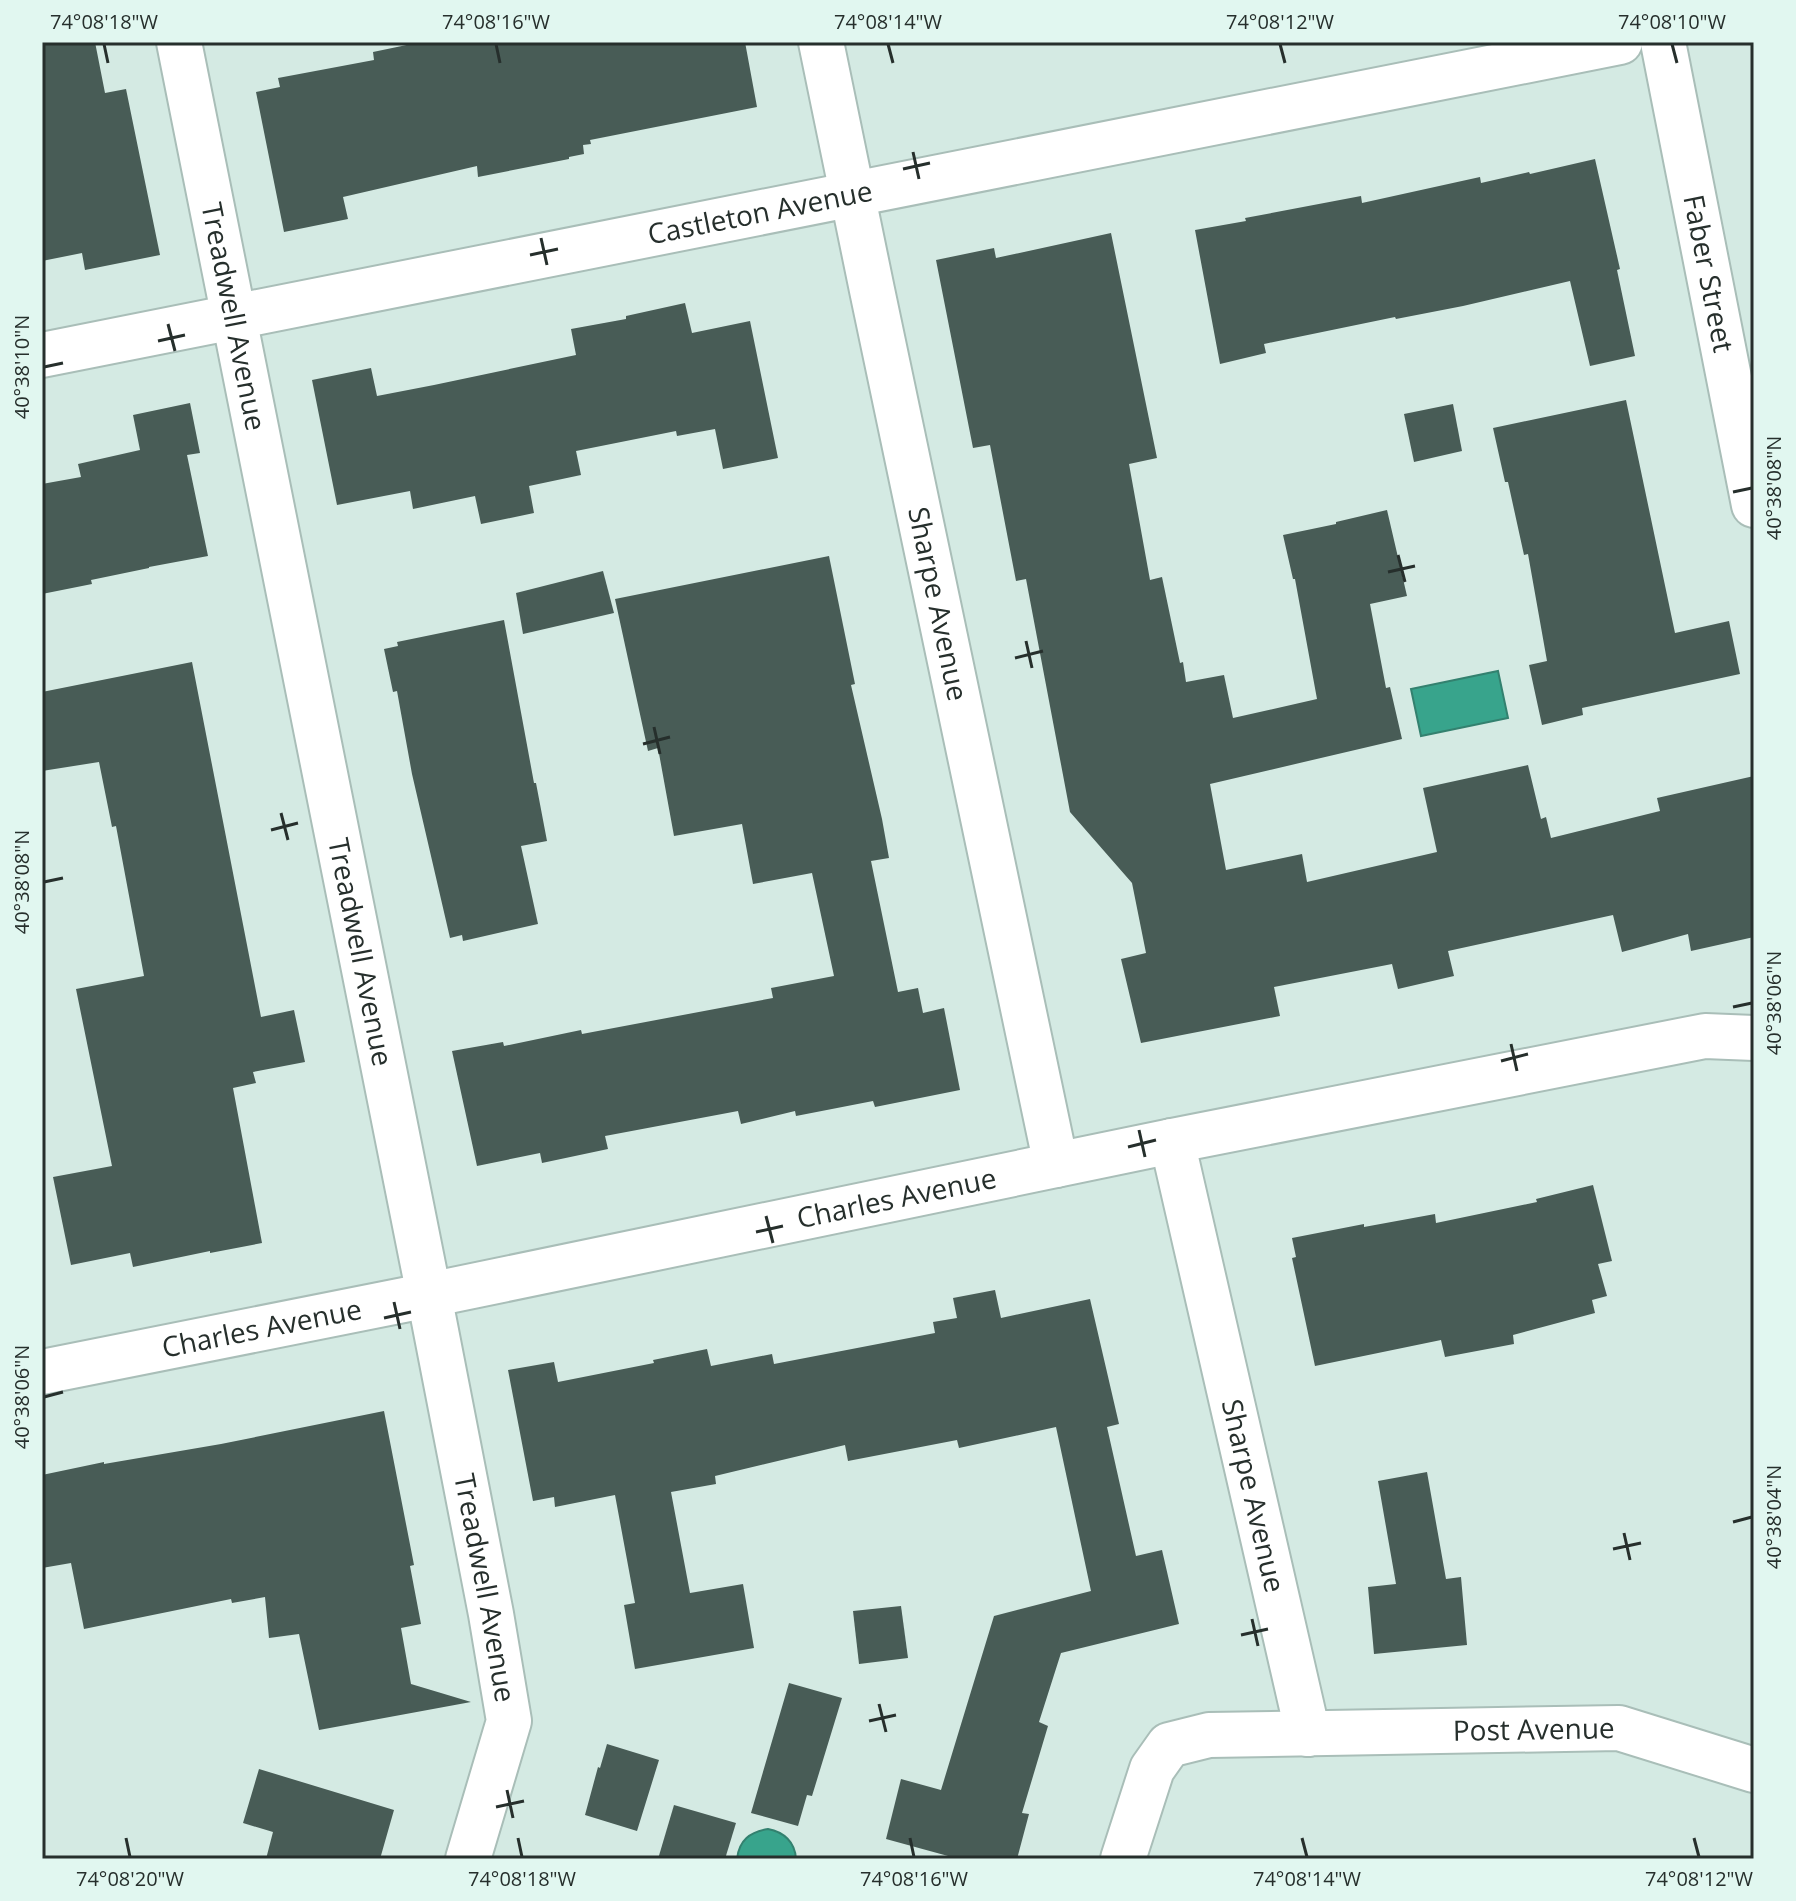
<svg xmlns="http://www.w3.org/2000/svg" width="1796" height="1901" viewBox="0 0 1796 1901" font-family="'Open Sans',sans-serif">
  <style>
    .water { fill: #38a48c; stroke: #33816f; stroke-width: 2 }
    .building { fill: #485c56 }
    .lines { fill: none; stroke-linecap: round; stroke-linejoin: round }
    .street-casing { stroke: #a9beb8; stroke-width: 48 }
    .street { stroke: #fff; stroke-width: 44 }
    .ticks { fill: none; stroke: #262f2c; stroke-width: 3 }
    .labels { text-anchor: middle; stroke-width: 8; stroke-linejoin: round; paint-order: stroke }
    .street-label { font-size: 28px; fill: #262f2c; stroke: #e1f7f0 }
    .neatline { fill: none; stroke: #262f2c; stroke-width: 3 }
    .ticks-label { font-size: 20px; text-anchor: middle; fill: #262f2c }
  </style>
  <rect width="100%" height="100%" fill="#d4eae3"/>
  <g class="water">
    <polygon points="1498,671 1508,718 1421,736 1411,689"/>
    <path d="M768,1829C784,1832 795,1842 796,1859H737C739,1840 750,1832 768,1829Z"/>
  </g>
  <g class="building">
    <polygon points="42,42 95,42 105,93 126,89 160,255 85,270 82,253 42,261"/>
    <polygon points="421,42 745,42 757,107 590,140 591,144 583,145 584,154 569,157 569,159 478,177 477,166 343,197 348,219 284,232 256,92 280,87 278,78 374,60 373,52"/>
    <polygon points="1595,159 1620,269 1617,270 1635,356 1590,366 1570,281 1463,306 1396,319 1395,317 1264,344 1266,353 1220,364 1195,230 1246,221 1245,218 1361,196 1362,203 1480,177 1481,183 1529,172 1530,174"/>
    <polygon points="1111,233 1157,458 1129,464 1150,580 1162,577 1180,663 1183,662 1186,682 1224,675 1233,718 1317,699 1295,579 1293,579 1283,535 1336,524 1336,522 1387,510 1407,596 1370,604 1386,688 1390,687 1402,739 1210,784 1226,870 1302,854 1307,882 1437,852 1423,788 1528,765 1541,819 1546,817 1551,838 1660,811 1657,798 1754,776 1754,937 1691,951 1688,934 1622,952 1613,915 1448,951 1454,976 1398,989 1392,964 1274,987 1280,1016 1141,1043 1121,959 1146,953 1132,883 1070,812 1026,579 1016,581 990,445 973,448 936,260 994,248 996,258"/>
    <polygon points="685,303 692,333 750,321 778,458 723,469 715,429 677,436 676,431 576,451 581,475 529,486 534,513 481,524 475,496 413,509 410,491 337,505 312,380 371,368 377,396 434,385 576,355 571,329 626,319 626,316"/>
    <polygon points="1626,400 1675,633 1729,621 1740,674 1582,708 1583,715 1542,725 1529,665 1547,661 1528,554 1524,555 1508,482 1505,482 1493,428"/>
    <polygon points="190,403 200,453 187,455 208,556 149,567 149,568 91,580 92,584 42,594 42,484 81,477 78,464 140,450 133,415"/>
    <polygon points="1453,404 1462,451 1414,462 1404,414"/>
    <polygon points="829,556 855,684 851,685 882,819 889,858 871,861 898,992 918,988 923,1013 944,1008 960,1090 875,1107 873,1101 796,1116 795,1111 741,1124 738,1111 605,1136 608,1149 542,1163 540,1153 477,1166 452,1051 503,1042 504,1046 581,1030 582,1034 773,998 771,988 834,976 812,873 753,884 742,824 674,836 658,748 648,751 615,599"/>
    <polygon points="603,571 614,613 523,634 516,593"/>
    <polygon points="504,620 534,783 536,783 547,841 521,846 538,924 463,941 462,935 450,938 412,774 397,691 393,692 384,649 398,646 397,642"/>
    <polygon points="192,662 261,1017 294,1010 305,1062 253,1072 256,1083 233,1088 262,1243 210,1253 210,1251 133,1267 130,1253 71,1265 53,1177 112,1166 76,989 144,976 116,826 112,827 99,762 42,771 42,692"/>
    <polygon points="1593,1185 1612,1261 1598,1264 1607,1296 1592,1300 1595,1313 1513,1335 1514,1344 1445,1357 1441,1340 1315,1366 1292,1258 1296,1257 1292,1238 1364,1224 1364,1227 1435,1214 1436,1223 1537,1202 1536,1199"/>
    <polygon points="995,1290 1001,1318 1090,1299 1119,1424 1107,1427 1136,1556 1162,1550 1179,1624 1061,1653 1039,1722 1048,1726 1022,1813 1029,1814 1017,1859 959,1859 886,1839 901,1779 941,1790 994,1616 1091,1591 1056,1427 959,1448 957,1440 848,1461 845,1445 715,1476 716,1484 671,1492 690,1593 743,1584 754,1648 635,1669 624,1605 635,1603 615,1495 555,1507 554,1497 533,1501 508,1370 554,1362 558,1382 654,1363 653,1360 707,1349 711,1366 772,1354 774,1364 935,1333 933,1322 957,1318 953,1298"/>
    <polygon points="384,1411 414,1565 410,1566 421,1624 401,1628 411,1684 471,1702 319,1730 299,1634 269,1638 265,1597 232,1603 231,1599 84,1629 71,1563 42,1568 42,1475 104,1462 104,1464 221,1444"/>
    <polygon points="1427,1472 1446,1579 1461,1577 1467,1645 1374,1654 1368,1587 1396,1584 1378,1481"/>
    <polygon points="901,1606 908,1658 859,1664 853,1611"/>
    <polygon points="789,1683 842,1698 812,1796 807,1795 798,1826 751,1813"/>
    <polygon points="607,1744 659,1760 637,1831 585,1815 598,1767 600,1768"/>
    <polygon points="259,1769 394,1810 380,1859 266,1859 273,1832 243,1823"/>
    <polygon points="674,1805 736,1823 725,1859 658,1859"/>
  </g>
  <g class="lines">
    <g class="street-casing">
      <g id="street">
        <path id="s1" d="M179,42L429,1295L491,1614L509,1721L468,1859"/>
        <path id="s2" d="M821,42L872,290L1056,1165"/>
        <path id="s3" d="M1663,42L1754,505"/>
        <path id="s4" d="M42,355L1620,42"/>
        <path id="s5" d="M1172,1141L1308,1734"/>
        <path id="s6" d="M42,1372L429,1295L1172,1141L1705,1036L1754,1038"/>
        <path id="s7" d="M1123,1859L1152,1769L1169,1745L1209,1735L1619,1728L1754,1770"/>
      </g>
    </g>
    <use href="#street" class="street"/>
  </g>
  <path class="ticks" d="M104,44L108,63M496,44L500,63M888,44L893,63M1280,44L1285,63M1672,44L1677,63M913,152L919,179M903,169L930,163M541,238L547,265M530,255L558,249M168,324L175,351M158,341L185,335M44,367L63,363M1733,492L1752,488M1398,555L1405,582M1388,572L1415,566M1026,641L1032,668M1015,658L1043,651M654,727L660,754M643,744L670,737M281,813L288,840M271,830L298,823M44,882L63,878M1733,1007L1752,1003M1511,1044L1517,1071M1501,1061L1528,1054M1139,1130L1145,1157M1128,1147L1156,1140M766,1216L773,1243M756,1232L783,1226M394,1302L400,1329M384,1318L411,1312M44,1397L63,1392M1733,1522L1752,1517M1624,1533L1630,1560M1613,1549L1641,1543M1252,1619L1258,1646M1241,1635L1268,1629M879,1704L886,1732M869,1721L896,1715M507,1790L513,1818M496,1807L524,1801M126,1838L130,1857M518,1838L522,1857M910,1838L914,1857M1302,1838L1307,1857M1694,1838L1699,1857"/>
  <g class="labels">
    <g class="street-label">
      <text dy="10" stroke="none"><textPath href="#s4" startOffset="732">Castleton Avenue</textPath></text>
      <text dy="10" stroke="none"><textPath href="#s3" startOffset="236">Faber Street</textPath></text>
      <text dy="10" stroke="none"><textPath href="#s1" startOffset="280">Treadwell Avenue</textPath></text>
      <text dy="10" stroke="none"><textPath href="#s2" startOffset="574">Sharpe Avenue</textPath></text>
      <text dy="10" stroke="none"><textPath href="#s1" startOffset="928">Treadwell Avenue</textPath></text>
      <text dy="10" stroke="none"><textPath href="#s6" startOffset="872">Charles Avenue</textPath></text>
      <text dy="10" stroke="none"><textPath href="#s6" startOffset="224">Charles Avenue</textPath></text>
      <text dy="10" stroke="none"><textPath href="#s5" startOffset="364">Sharpe Avenue</textPath></text>
      <text dy="10" stroke="none"><textPath href="#s1" startOffset="1576">Treadwell Avenue</textPath></text>
      <text dy="10" stroke="none"><textPath href="#s7" startOffset="490">Post Avenue</textPath></text>
    </g>
  </g>
  <rect width="1796" height="1901" fill="none" stroke="#e1f7f0" stroke-width="88"/>
  <rect x="44" y="44" width="1708" height="1813" class="neatline"/>
  <g class="ticks-label">
    <text x="104" y="29">74°08'18"W</text>
    <text x="496" y="29">74°08'16"W</text>
    <text x="888" y="29">74°08'14"W</text>
    <text x="1280" y="29">74°08'12"W</text>
    <text x="1672" y="29">74°08'10"W</text>
    <text transform="translate(22 367) rotate(-90)" y="7">40°38'10"N</text>
    <text transform="translate(1774 488) rotate(-90)" y="7">40°38'08"N</text>
    <text transform="translate(22 882) rotate(-90)" y="7">40°38'08"N</text>
    <text transform="translate(1774 1003) rotate(-90)" y="7">40°38'06"N</text>
    <text transform="translate(22 1397) rotate(-90)" y="7">40°38'06"N</text>
    <text transform="translate(1774 1517) rotate(-90)" y="7">40°38'04"N</text>
    <text x="130" y="1886">74°08'20"W</text>
    <text x="522" y="1886">74°08'18"W</text>
    <text x="914" y="1886">74°08'16"W</text>
    <text x="1307" y="1886">74°08'14"W</text>
    <text x="1699" y="1886">74°08'12"W</text>
  </g>
</svg>
